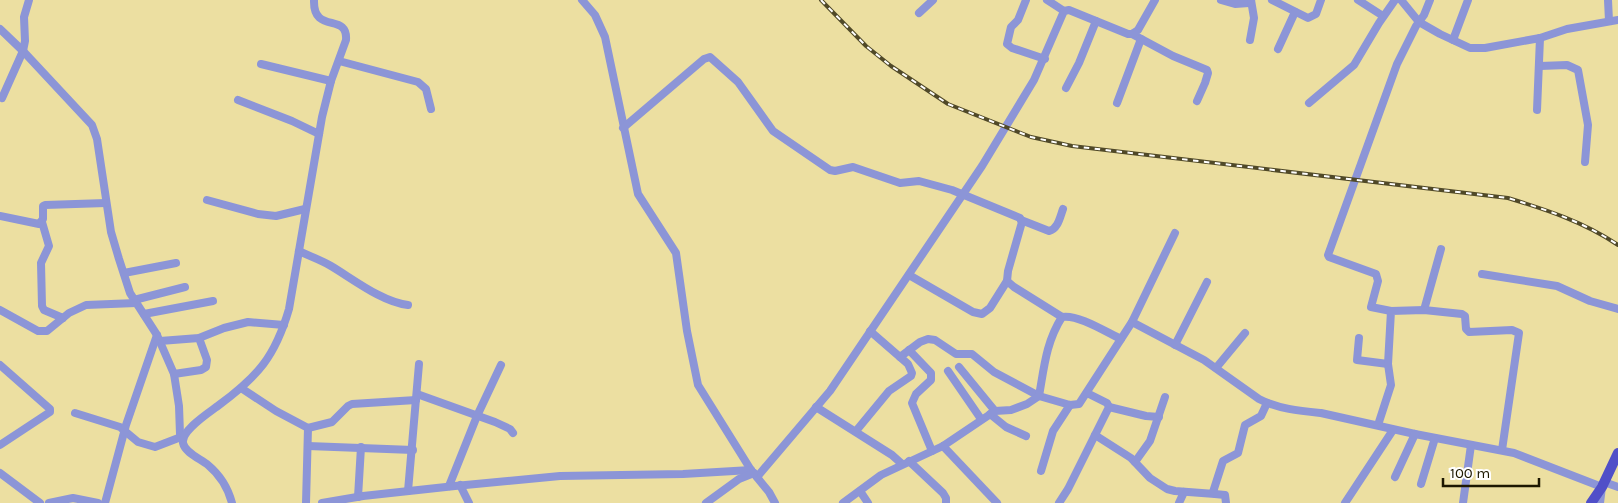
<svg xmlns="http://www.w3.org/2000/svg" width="1618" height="503" viewBox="0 0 1618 503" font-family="Karla,sans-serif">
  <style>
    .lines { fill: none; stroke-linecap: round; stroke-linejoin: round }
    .minor { stroke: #8c95d7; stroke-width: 8 }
    .major { stroke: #504fc8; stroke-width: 10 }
    .rail-casing { stroke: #504928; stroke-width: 4 }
    .rail { stroke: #fff; stroke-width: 2; stroke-dasharray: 5.5; stroke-linecap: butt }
  </style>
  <rect width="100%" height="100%" fill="#ecdfa1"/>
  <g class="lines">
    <g class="minor">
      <polyline points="582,0 595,15 605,37 638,194 676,253 687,331 698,385 751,470 769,492 775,503"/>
      <polyline points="1026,0 1018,20 1011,27 1007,44 1012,48 1045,59"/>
      <polyline points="1047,0 1064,11"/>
      <polyline points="1221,0 1235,4 1249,3 1251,0"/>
      <polyline points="1272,0 1308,18 1316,14 1321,0"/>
      <polyline points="1358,0 1383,16"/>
      <polyline points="1401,0 1419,22 1440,34 1470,48 1485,48 1540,38 1567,29 1618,20"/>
      <polyline points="1608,0 1609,21"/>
      <polyline points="919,13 933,0"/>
      <polyline points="0,29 23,51 92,125 97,139 111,232 119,259 130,293 157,335 174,374 179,406 180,434 183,439"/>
      <polyline points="1132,34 1173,56 1207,70 1208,73 1205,83 1197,101"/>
      <polyline points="1250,40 1254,18 1251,0"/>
      <polyline points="1453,40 1468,0"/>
      <polyline points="1278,49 1295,12"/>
      <polyline points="339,61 418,82 426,89 431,109"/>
      <polyline points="261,64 331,81"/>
      <polyline points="1540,66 1567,65 1578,70 1588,125 1585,162"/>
      <polyline points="1066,88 1079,63 1096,21"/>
      <polyline points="2,98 23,51 25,41 24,17 29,0"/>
      <polyline points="238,100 292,121 319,134"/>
      <polyline points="1117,103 1141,39"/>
      <polyline points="1309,103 1354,65 1379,23 1395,0"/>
      <polyline points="1537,110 1540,38"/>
      <polyline points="623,128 704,59 710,57 738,82 773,131 830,170 835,171 853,167 900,183 919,181 952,190 1020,218 1022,222 1008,271 1007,281 1014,287 1062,317"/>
      <polyline points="207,200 258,214 276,216 305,209"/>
      <polyline points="0,216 39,224 43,219 43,206 45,205 106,203"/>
      <path d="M1021,220L1049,231C1058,229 1060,217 1063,209"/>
      <polyline points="42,222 49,246 41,263 42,306 44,310 63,318"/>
      <path d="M299,251C309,256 321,260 331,266C353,279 382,302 408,305"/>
      <polyline points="124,273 176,263"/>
      <polyline points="1482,274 1557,286 1590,301 1618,309"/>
      <polyline points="909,275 973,312 982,314 990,308 1007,281"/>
      <polyline points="134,300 185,287"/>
      <polyline points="0,310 38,331 47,331 69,313 86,305 136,303"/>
      <polyline points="1424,310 1441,249"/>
      <polyline points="1391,311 1371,307 1378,281 1376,274 1329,257 1328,255 1397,64 1416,26 1424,15 1430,0"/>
      <polyline points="144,314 213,301"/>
      <path d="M1132,322L1204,360L1259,399C1278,409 1300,411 1321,413L1415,434L1514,453L1602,487L1600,503"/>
      <polyline points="1359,338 1357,360 1388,364"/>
      <polyline points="160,341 199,338 224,328 248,322 284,325"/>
      <polyline points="1175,345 1207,282"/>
      <polyline points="909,350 931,373 931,380 916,394 912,403 932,451"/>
      <polyline points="900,357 920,342 928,339 935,340 956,354 972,354 994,372 1039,396 1070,405 1079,404 1132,322 1175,233"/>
      <polyline points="0,365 50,409 50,412 0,445"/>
      <polyline points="959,367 995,411"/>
      <polyline points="1216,368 1245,333"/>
      <polyline points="948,371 981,419"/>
      <polyline points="174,374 201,370 206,367 207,360 199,338"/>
      <polyline points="241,388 276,411 308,428 306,503"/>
      <polyline points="417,394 495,422 510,429 513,433"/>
      <polyline points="816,407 892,455 902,464"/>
      <polyline points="1109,407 1146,416 1159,417"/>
      <polyline points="75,413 120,427 138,442 155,447 181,437"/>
      <polyline points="990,414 1006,427 1026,436"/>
      <polyline points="1378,425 1391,385 1388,364 1391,311 1424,310 1462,314 1465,316 1466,329 1469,332 1512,330 1519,333 1502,450"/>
      <polyline points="308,428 332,422 348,406 352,404 416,400"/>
      <polyline points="856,431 889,391 911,376 912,373 908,364 870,331"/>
      <polyline points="1095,435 1131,458 1150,478 1167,489 1175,491 1215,494"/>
      <polyline points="308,446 413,450"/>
      <polyline points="943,446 997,503"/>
      <polyline points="909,461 943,493 946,498 946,503"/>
      <polyline points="1135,462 1150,441 1165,397"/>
      <polyline points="1041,471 1053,431 1070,405"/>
      <polyline points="0,473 40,503"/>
      <polyline points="757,477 830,391 982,166 1034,80 1064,11 1069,10 1128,34 1132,34 1138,30 1155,0"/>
      <polyline points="1395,477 1415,434"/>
      <polyline points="1604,482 1618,487"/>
      <polyline points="1421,484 1435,438"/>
      <polyline points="460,485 469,503"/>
      <polyline points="449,486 477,416 501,365"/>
      <polyline points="408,491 419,364"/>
      <polyline points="860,491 868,503"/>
      <polyline points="358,497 361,447"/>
      <polyline points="49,503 73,498 98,503"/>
      <polyline points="105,503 126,425 157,335"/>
      <path d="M232,503C228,488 220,475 208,465C201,459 185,453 183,443C181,430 210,412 219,405C258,376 275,357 289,309L322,117L331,81L346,40C348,12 313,35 314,0"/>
      <polyline points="322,503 363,496 455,486 560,476 683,474 751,470"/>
      <polyline points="706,503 739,479 754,473"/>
      <path d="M843,503L881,475L943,446L995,411L1011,410L1027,404L1039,396C1044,368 1046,342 1062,317C1078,314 1106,332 1121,339"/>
      <polyline points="1059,503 1068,489 1109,407 1107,403 1087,393"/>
      <polyline points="1179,503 1184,492"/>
      <polyline points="1226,503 1225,495 1215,494 1213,492 1223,461 1238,453 1245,425 1261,416 1267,403"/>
      <polyline points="1345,503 1393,430"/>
      <polyline points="1463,503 1471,445"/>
    </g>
    <polyline class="major" points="1591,503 1602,487 1618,453"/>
    <g class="rail-casing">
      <path id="rail" d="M821,0L866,46L891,66L948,104L1031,137L1072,146L1508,198C1547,210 1584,222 1618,245"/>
    </g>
    <use href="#rail" class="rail"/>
  </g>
  <path d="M1443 478v8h96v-8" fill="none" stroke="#1d1801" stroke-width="2.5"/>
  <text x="1450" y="478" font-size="15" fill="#1d1801" stroke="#ffffff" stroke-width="4" paint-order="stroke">100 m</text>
</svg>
